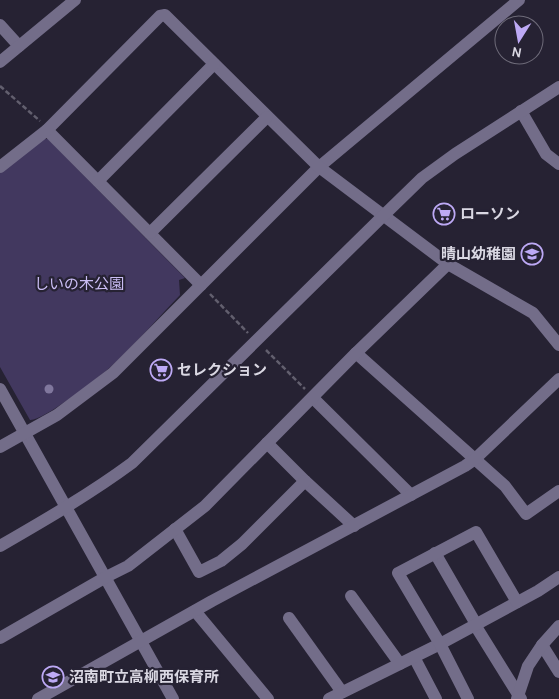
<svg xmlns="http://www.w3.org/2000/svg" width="559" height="699" viewBox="0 0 559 699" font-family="Karla,'Noto Sans JP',sans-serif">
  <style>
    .green { fill: #42385f }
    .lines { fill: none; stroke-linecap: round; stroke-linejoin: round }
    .path { stroke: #625f6e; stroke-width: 2.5; stroke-dasharray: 5 2.5; stroke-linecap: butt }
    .minor { stroke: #736d89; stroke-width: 12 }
    .tree { fill: #80779d }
    .labels { text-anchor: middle; stroke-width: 4.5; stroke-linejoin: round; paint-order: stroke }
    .poi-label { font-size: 15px; font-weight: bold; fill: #dad8e3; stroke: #262233; text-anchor: start }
    .park-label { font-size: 15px; fill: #cabdf4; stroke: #262233 }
  </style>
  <rect width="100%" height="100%" fill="#262233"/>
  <path class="green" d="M43,139H48L185,278L179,280L180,295C156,320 133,347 107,370C95,380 43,421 30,420L0,367V173Z"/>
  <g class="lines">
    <g class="path">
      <polyline points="0,86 40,121"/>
      <polyline points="210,294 248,333"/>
      <polyline points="266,350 305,389"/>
    </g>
    <g class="minor">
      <polyline points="0,25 19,46"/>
      <polyline points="0,62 75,0"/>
      <polyline points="521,111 546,154 559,164"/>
      <polyline points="47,130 201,285 319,167 519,0"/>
      <polyline points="0,167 47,130 160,16 165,15 319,167 448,264 533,313 559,345"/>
      <polyline points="98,181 214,64"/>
      <polyline points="150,233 267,117"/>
      <polyline points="356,353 505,486 526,514 559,491"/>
      <polyline points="0,389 173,699"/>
      <polyline points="313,398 411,495"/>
      <polyline points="267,443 305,481 354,526"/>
      <polyline points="0,447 57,415 113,373 201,285"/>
      <polyline points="175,529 199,572 221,561 242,544 305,481"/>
      <path d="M0,546C45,520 90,494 132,463L384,215L422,178L455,154L559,87"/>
      <polyline points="435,553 476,624"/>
      <polyline points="351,596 400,664"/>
      <polyline points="195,611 268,699"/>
      <polyline points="289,618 342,692"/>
      <polyline points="475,625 521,699"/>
      <polyline points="0,638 106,577 128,566 205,506 356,353 448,264"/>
      <polyline points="542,645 559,672"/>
      <polyline points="414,657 436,699"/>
      <polyline points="38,699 212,601 465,466 475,459 559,379"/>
      <polyline points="329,699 440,644 538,591 559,577"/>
      <polyline points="468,699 440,644 398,573 476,532 517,602"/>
      <polyline points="517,699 528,666 542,645 559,626"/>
    </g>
  </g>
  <circle class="tree" cx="49" cy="389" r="4.5"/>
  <defs>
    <g id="supermarket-ring" transform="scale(1.125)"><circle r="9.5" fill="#262233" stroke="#bda9f5" stroke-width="1.5"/><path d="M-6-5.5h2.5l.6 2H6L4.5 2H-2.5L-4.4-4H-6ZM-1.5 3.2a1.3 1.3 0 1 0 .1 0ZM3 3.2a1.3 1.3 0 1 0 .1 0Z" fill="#bda9f5"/></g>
    <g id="school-ring" transform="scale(1.125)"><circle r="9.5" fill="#262233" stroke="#bda9f5" stroke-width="1.5"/><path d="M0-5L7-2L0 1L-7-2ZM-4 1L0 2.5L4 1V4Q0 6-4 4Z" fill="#bda9f5"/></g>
  </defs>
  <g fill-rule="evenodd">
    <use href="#supermarket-ring" x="444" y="214"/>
    <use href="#school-ring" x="532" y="254"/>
    <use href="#supermarket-ring" x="161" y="370"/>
    <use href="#school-ring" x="53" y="677"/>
  </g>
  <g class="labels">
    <g class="poi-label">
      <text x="460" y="219">ローソン</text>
      <text x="516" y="259" text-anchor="end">晴山幼稚園</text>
      <text x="177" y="375">セレクション</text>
      <text x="69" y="682">沼南町立高柳西保育所</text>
    </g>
    <g class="park-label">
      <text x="79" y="289">しいの木公園</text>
    </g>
  </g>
  <g transform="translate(519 40) rotate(191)"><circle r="24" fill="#262233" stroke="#6e6b79"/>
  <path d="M0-4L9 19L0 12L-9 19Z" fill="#bda9f5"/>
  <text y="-8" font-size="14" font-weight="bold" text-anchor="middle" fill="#dad8e3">N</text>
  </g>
</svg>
